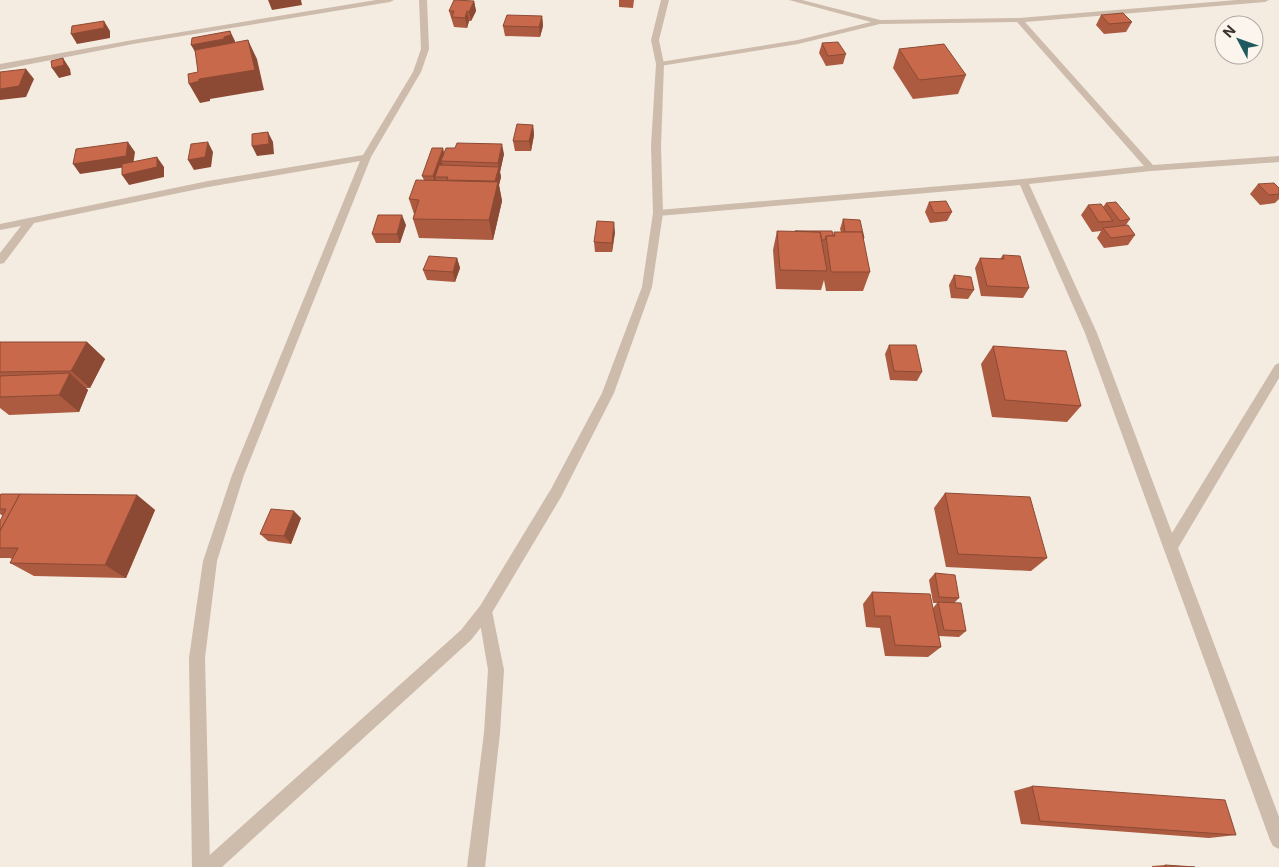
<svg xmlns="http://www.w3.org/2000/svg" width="1279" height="867" viewBox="0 0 1279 867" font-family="Inter,sans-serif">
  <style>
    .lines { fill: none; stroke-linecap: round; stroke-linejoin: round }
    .minor { fill: #cdbbac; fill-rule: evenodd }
    .tertiary { fill: #cdbbac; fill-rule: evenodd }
    .wall { fill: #ac5a40 }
    .shaded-wall { fill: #8c4a34 }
    .building { fill: #c8694b; stroke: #8c4a34 }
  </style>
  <rect width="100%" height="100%" fill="#f4ebe1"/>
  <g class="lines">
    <g class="minor">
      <polygon points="376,0 394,0 390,2 133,44 0,70 0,64 133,40"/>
      <polygon points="419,0 427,0 429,49 421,72 371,157 244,475 217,561 205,658 210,867 192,867 189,658 203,561 232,475 360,161 208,187 34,223 4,263 0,264 0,253 21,226 0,230 0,224 208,181 363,155 413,72 421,49"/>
      <polygon points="789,0 802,0 880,20 1019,18 1237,0 1269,0 1265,2 1025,22 1153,165 1279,156 1279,162 1151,171 1029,184 1097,333 1172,533 1275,365 1279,363 1279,378 1178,548 1279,817 1279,849 1273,846 1270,840 1085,333 1020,185 658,216 653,213 658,210 1023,179 1144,166 1017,22 880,24 798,44 660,66 656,64 660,62 798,40 871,22"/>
      <polygon points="485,604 490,606 492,611 504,670 500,733 485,867 467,867 484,733 488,670 478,611 480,606"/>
    </g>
    <polygon class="tertiary" points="661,0 669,0 659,40 664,64 661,146 663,213 652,287 614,393 561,497 490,616 471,640 222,867 200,867 203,861 461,630 480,606 551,489 602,393 642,287 653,213 651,146 656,64 651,40"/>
  </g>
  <g class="wall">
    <polygon points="619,0 634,0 633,8 619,7"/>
    <polygon points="474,1 476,11 471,21 469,21 467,28 454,27 449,11"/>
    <polygon points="1101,15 1132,22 1126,32 1104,34 1096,25"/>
    <polygon points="542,16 543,26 540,37 505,36 503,26"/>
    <polygon points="822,43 846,54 843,64 826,66 819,53"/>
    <polygon points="899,49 966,75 958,94 913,99 893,68"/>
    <polygon points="533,125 534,135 531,151 515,151 513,141"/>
    <polygon points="443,148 444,154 504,154 500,172 501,177 499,185 502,201 493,240 419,238 413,219 414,214 409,199 424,180 422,176"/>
    <polygon points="1258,184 1279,188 1279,199 1275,203 1260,205 1250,194"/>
    <polygon points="929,202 952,212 947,221 930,223 925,212"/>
    <polygon points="1106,203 1130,219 1126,225 1135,235 1128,245 1104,248 1097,238 1101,231 1092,232 1081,215 1088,205 1103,207"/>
    <polygon points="843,219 864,238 863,240 870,272 863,291 826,291 824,280 821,290 776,289 773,250 777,231 833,235 834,232 841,232 840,229"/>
    <polygon points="406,225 400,243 376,243 372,234"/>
    <polygon points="615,232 612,252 595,252 594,242"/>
    <polygon points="1003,255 1029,288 1023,298 981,296 975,268 980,258 1000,259"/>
    <polygon points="457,258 460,268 455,282 427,280 423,270"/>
    <polygon points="954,275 974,290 968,299 951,298 949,285"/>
    <polygon points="0,342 87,342 105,359 90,388 86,388 88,390 79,412 9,415 0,408"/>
    <polygon points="889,345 922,372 917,381 890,380 885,354"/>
    <polygon points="993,346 1081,406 1067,422 992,417 981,364"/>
    <polygon points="945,493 1047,558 1031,571 946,567 934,508"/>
    <polygon points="0,495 137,495 155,510 126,578 34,576 10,563 12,559 10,558 0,558 0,521 3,516 0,514"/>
    <polygon points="301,518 291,544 268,541 260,534"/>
    <polygon points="935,573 959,598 954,603 966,631 959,637 939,636 941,647 928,657 885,656 880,628 866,627 863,604 872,592 933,608 937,603 933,603 929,580"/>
    <polygon points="1032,786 1236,835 1209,838 1021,824 1014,791"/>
    <polygon points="1165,865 1195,867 1152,867 1152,866"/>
  </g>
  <g class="shaded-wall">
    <polygon points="268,0 301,0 302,5 272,10"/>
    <polygon points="474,1 476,11 471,21 469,12"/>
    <polygon points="467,11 469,21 467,28 465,18"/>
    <polygon points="542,16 543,26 540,37 539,27"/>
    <polygon points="104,21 110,31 110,38 77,44 71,34"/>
    <polygon points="230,31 235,41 235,45 197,55 191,45"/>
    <polygon points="248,40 257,59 264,90 210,99 210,101 200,103 189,84 199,79"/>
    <polygon points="63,58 70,69 71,75 59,78 52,68"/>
    <polygon points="26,69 34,79 26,97 0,100 0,89"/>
    <polygon points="533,125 534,135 531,151 529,141"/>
    <polygon points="268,132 273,142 274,154 257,156 252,146"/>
    <polygon points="128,142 135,152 133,166 80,174 73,164"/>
    <polygon points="208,142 213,152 211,167 194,170 188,160"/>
    <polygon points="502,144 504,154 500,172 501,177 499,185 502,201 493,240 489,220 494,186 499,168 498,163"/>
    <polygon points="443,148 445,159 441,161 443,166 435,177 437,183 436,186 433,176"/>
    <polygon points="157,157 164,167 164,177 129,185 122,175"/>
    <polygon points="402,215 406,225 400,243 397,234"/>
    <polygon points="614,222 615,232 612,252 612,243"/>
    <polygon points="457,258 460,268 455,282 453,272"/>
    <polygon points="87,342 105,359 90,388 71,371"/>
    <polygon points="70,373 88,390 79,412 59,395"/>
    <polygon points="137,495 155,510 126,578 105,565"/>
    <polygon points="294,511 301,518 291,544 284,536"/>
  </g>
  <g class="building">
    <polygon points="454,0 474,1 469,12 467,11 465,18 452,17 454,11 449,11"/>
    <polygon points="1123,13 1132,22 1109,24 1101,15"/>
    <polygon points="507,15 542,16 539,27 503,26"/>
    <polygon points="104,21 104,28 71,34 72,26"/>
    <polygon points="230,31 231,35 224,37 224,39 191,45 192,38"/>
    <polygon points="248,40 255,70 199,79 199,81 189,84 188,74 198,72 195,50"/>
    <polygon points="838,42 846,54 828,56 822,43"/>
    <polygon points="944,44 966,75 919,80 899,49"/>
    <polygon points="63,58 64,65 52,68 51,61"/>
    <polygon points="26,69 19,86 0,89 0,72"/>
    <polygon points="517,124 533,125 529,141 513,141"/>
    <polygon points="268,132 269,144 252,146 252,134"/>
    <polygon points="128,142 126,156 73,164 76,149"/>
    <polygon points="208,142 205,157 188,160 191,144"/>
    <polygon points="457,143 502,144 498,163 441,161 446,148 455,148"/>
    <polygon points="432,148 443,148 433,176 422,176"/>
    <polygon points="157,157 157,167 122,175 122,164"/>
    <polygon points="439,165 499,167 495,181 447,180 448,177 435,177"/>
    <polygon points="416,180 498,182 489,220 413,219 419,200 409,199"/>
    <polygon points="1274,183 1279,188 1279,194 1269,195 1258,184"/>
    <polygon points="946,201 952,212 934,213 929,202"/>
    <polygon points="1116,202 1130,219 1120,221 1106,203"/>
    <polygon points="1101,204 1113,221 1099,222 1088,205"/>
    <polygon points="378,215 402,215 397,234 372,234"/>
    <polygon points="843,219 860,220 864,238 863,238 862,232 845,232"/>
    <polygon points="597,221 614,222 612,243 594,242"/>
    <polygon points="1128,225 1135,235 1111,238 1103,228"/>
    <polygon points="777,231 820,232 827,271 780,270"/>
    <polygon points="795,231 832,231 833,235 832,236 826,236 825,240 822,240 820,232"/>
    <polygon points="834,232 862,232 870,272 831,272 826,236 835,236"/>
    <polygon points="1003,255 1020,256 1029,288 987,286 980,258 1004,259"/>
    <polygon points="429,256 457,258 453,272 423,270"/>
    <polygon points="954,275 971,277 974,290 956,288"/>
    <polygon points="0,342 87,342 71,371 0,372"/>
    <polygon points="889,345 916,345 922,372 894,371"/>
    <polygon points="993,346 1066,351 1081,406 1005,400"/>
    <polygon points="70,373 59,395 0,397 0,376"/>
    <polygon points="945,493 1030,497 1047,558 958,554"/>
    <polygon points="1,494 20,494 0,531 0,521 6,509 0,509 0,495"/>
    <polygon points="20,494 137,495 105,565 10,563 18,548 0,548 0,531"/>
    <polygon points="271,509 294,511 284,536 260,534"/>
    <polygon points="935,573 955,575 959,598 939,597"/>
    <polygon points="872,592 930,594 941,647 895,645 890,616 875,616"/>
    <polygon points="938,602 961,603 966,631 944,630"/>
    <polygon points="1032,786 1225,800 1236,835 1040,821"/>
    <polygon points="1165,865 1195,867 1165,867"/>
  </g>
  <g transform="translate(1239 40) rotate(311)"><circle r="24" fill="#fbf5ee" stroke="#aea6a0"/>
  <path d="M0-4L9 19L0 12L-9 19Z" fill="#1f5a5e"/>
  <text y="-8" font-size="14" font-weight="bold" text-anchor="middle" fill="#3b302b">N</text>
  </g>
</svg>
